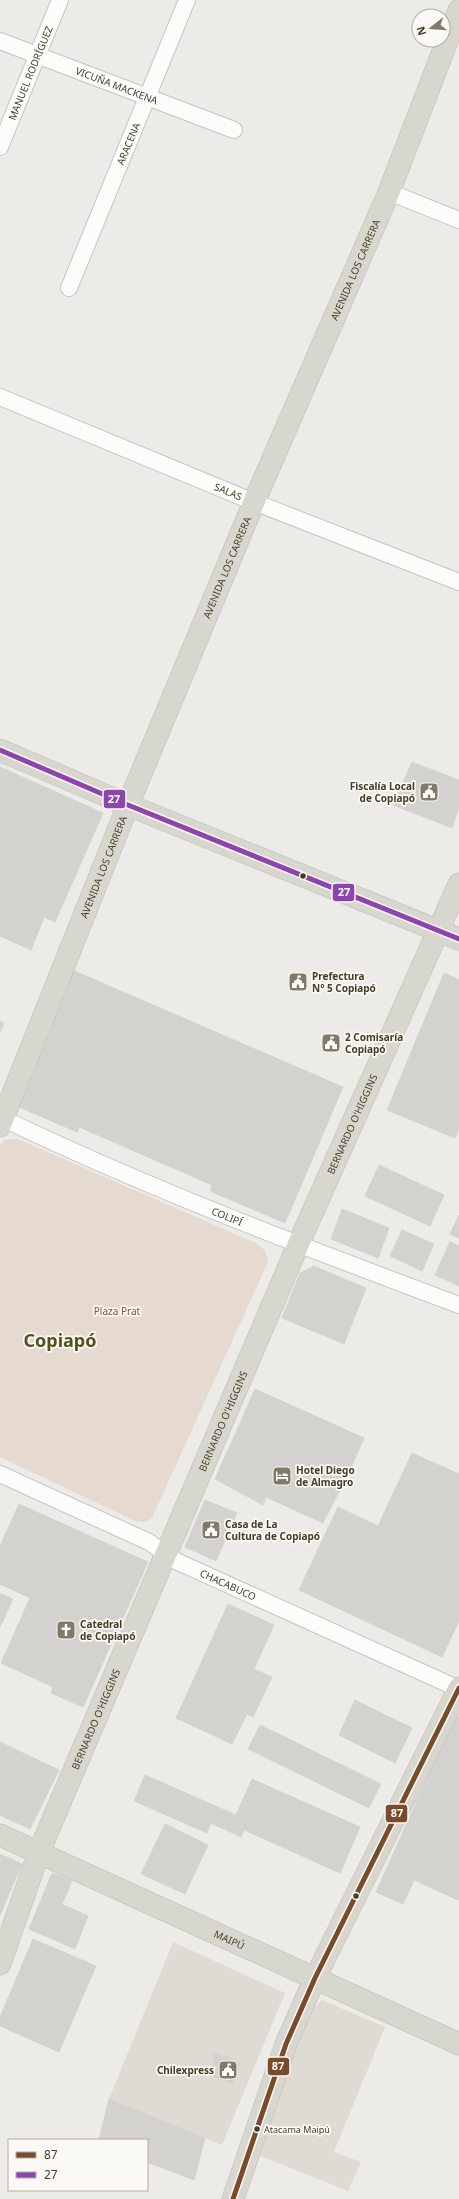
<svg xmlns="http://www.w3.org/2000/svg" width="459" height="2199" viewBox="0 0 459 2199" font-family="'Noto Sans',sans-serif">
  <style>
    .built { fill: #dedbd5 }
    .green { fill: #e6dad0 }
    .building { fill: #d4d2ce; stroke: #d6d4d0 }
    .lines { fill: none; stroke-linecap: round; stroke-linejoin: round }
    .minor-casing { stroke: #c6c5c0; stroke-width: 18 }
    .major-casing { stroke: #cccac2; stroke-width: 23 }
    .minor { stroke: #fcfcfb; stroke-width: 16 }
    .major { stroke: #d7d7cf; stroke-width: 21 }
    .bus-1-casing { stroke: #fbf9f6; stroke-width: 8 }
    .bus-2-casing { stroke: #fbf9f6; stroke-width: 8 }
    .bus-1 { stroke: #7a4b2a; stroke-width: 5 }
    .bus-2 { stroke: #8e44ad; stroke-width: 5 }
    .bus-dot { fill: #423e23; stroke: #fbf9f6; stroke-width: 1.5 }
    .labels { text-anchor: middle; stroke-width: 3.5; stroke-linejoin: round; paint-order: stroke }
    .bus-label { font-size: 9px; fill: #423e23; stroke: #fbf9f6; text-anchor: start }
    .street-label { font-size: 10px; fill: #423e23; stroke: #fbf9f6 }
    .poi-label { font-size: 10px; font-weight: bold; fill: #423e23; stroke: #fbf9f6; text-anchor: start }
    .park-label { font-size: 10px; fill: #7a562c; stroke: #fbf9f6 }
    .town-label { font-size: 18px; font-weight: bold; fill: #55501e; stroke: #fbf9f6 }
    .line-badge { stroke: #fbf9f6; stroke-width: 1.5 }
    .badge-label { font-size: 11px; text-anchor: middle; font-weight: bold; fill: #fff }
  </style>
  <rect width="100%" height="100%" fill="#edebe7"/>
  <g class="built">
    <polygon points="173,1942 285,1993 222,2145 109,2099"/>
    <polygon points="322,2000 385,2027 334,2152 361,2162 348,2191 251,2152 308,2014"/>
  </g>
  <polygon class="green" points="13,1139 20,1140 258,1244 265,1251 268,1262 152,1518 146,1522 135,1521 0,1457 0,1146 5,1140"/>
  <g class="building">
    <polygon points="412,762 459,780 459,807 452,828 393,805"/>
    <polygon points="0,767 103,813 55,922 0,897"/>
    <polygon points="0,897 44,917 31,950 0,936"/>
    <polygon points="70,969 343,1087 285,1223 210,1191 212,1185 79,1127 77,1132 12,1104"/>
    <polygon points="444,973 459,980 459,1129 455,1138 387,1110"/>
    <polygon points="0,1021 4,1023 0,1032"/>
    <polygon points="379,1165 444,1195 430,1226 365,1196"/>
    <polygon points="342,1209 389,1228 378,1258 331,1239"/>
    <polygon points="459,1215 459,1238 450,1234"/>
    <polygon points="402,1230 434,1244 422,1271 390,1256"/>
    <polygon points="450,1242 459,1246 459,1286 435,1275"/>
    <polygon points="314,1266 366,1288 344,1344 282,1318 300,1273"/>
    <polygon points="255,1389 364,1438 349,1472 240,1423"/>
    <polygon points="240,1423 349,1472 323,1523 266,1497 263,1505 215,1479"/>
    <polygon points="412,1453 459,1474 459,1621 442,1657 299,1590 338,1507 378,1526"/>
    <polygon points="205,1500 237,1513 216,1561 185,1547"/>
    <polygon points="19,1504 148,1562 83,1707 51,1693 53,1687 1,1663 30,1598 0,1584 0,1546"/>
    <polygon points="0,1593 13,1599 0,1627"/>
    <polygon points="228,1604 274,1625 254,1669 272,1677 253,1717 247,1714 232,1744 176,1718"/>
    <polygon points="355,1700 412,1728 395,1763 339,1735"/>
    <polygon points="455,1716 459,1718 459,1898 458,1900 414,1880 403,1904 376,1892"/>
    <polygon points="260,1725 381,1784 369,1808 248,1749"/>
    <polygon points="0,1742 59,1770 30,1829 0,1815"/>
    <polygon points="145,1775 236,1815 252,1779 360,1827 340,1873 244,1830 241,1837 211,1823 207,1833 134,1801"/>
    <polygon points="165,1824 208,1845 185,1894 141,1874"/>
    <polygon points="0,1854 22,1864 0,1915"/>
    <polygon points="52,1873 72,1881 62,1904 88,1916 75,1949 29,1929"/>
    <polygon points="33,1939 96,1966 59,2052 0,2026 0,2017"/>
    <polygon points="215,2053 240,2063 232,2084 209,2074"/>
    <polygon points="109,2099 205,2138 194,2180 147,2162 147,2140 99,2140"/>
  </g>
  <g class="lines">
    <g class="minor-casing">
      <g id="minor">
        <path id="s1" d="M0,41L234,130"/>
        <path id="s2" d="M0,147L60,0"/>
        <polyline points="389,192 459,220"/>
        <path id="s3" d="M69,288L187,0"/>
        <path id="s4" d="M0,397L254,502L459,582"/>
        <path id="s5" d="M0,1117C149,1189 304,1247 459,1305"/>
        <path id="s6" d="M0,1474L149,1542L176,1561L459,1689"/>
      </g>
    </g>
    <g class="major-casing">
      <g id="major">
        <polyline points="0,750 128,805 459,939"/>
        <path id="s7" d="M0,1126L128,805L254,502L389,192L459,10"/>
        <path id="s8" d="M0,1835L459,2044"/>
        <path id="s9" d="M0,1964L39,1852L166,1554L298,1245L459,884"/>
        <polyline points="233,2199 286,2044 315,1978 459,1688"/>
      </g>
    </g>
    <use href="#minor" class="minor"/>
    <use href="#major" class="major"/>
    <g class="bus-1-casing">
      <polyline id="bus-1" points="233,2199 286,2044 315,1978 459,1688"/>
    </g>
    <g class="bus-2-casing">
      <polyline id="bus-2" points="0,750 128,805 459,939"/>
    </g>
    <use href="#bus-1" class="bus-1"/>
    <use href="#bus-2" class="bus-2"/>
  </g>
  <defs>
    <g id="civic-square" transform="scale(1)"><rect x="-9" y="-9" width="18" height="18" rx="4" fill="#7e7b68" stroke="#fbf9f6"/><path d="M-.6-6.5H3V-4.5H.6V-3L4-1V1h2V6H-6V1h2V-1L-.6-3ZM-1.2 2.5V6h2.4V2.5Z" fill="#fff"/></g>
    <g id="hotel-square" transform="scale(1)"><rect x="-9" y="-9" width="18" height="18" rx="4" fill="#7e7b68" stroke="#fbf9f6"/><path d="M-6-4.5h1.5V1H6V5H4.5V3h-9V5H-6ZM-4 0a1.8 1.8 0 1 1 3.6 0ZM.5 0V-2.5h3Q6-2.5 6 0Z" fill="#fff"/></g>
    <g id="church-square" transform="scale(1)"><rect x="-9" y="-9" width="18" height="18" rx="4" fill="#7e7b68" stroke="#fbf9f6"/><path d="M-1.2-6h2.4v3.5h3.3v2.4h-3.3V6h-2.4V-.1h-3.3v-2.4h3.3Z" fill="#fff"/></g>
  </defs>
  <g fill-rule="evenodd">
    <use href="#civic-square" x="429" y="792"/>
    <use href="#civic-square" x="298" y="982"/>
    <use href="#civic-square" x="331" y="1043"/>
    <use href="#hotel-square" x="282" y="1476"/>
    <use href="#civic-square" x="211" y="1530"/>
    <use href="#church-square" x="66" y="1630"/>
    <use href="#civic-square" x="228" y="2070"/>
  </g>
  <g class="bus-dot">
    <circle cx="303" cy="876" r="3.5"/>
    <circle cx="356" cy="1896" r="3.5"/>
    <circle cx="257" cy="2129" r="3.5"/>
  </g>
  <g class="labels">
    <g class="bus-label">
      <text x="264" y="2133">Atacama Maipú</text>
    </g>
    <g class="street-label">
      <text dy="4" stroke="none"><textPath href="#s2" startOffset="80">MANUEL RODRÍGUEZ</textPath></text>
      <text dy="4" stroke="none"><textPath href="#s1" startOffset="125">VICUÑA MACKENA</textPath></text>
      <text dy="4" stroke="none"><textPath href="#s3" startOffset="156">ARACENA</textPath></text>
      <text dy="4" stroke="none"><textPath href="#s7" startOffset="927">AVENIDA LOS CARRERA</textPath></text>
      <text dy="4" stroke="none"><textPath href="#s4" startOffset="247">SALAS</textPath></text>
      <text dy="4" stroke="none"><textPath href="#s7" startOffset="603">AVENIDA LOS CARRERA</textPath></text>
      <text dy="4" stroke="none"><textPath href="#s7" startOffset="279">AVENIDA LOS CARRERA</textPath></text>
      <text dy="4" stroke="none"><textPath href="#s9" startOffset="911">BERNARDO O'HIGGINS</textPath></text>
      <text dy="4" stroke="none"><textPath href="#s5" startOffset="248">COLIPÍ</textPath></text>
      <text dy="4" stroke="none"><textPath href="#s9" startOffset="587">BERNARDO O'HIGGINS</textPath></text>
      <text dy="4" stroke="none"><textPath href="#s6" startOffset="254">CHACABUCO</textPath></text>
      <text dy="4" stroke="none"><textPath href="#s9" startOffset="263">BERNARDO O'HIGGINS</textPath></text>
      <text dy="4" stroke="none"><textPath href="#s8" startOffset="252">MAIPÚ</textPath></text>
    </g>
    <g class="poi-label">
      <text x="415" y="790" text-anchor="end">Fiscalía Local<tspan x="415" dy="12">de Copiapó</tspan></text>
      <text x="312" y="980">Prefectura<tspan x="312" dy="12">N° 5 Copiapó</tspan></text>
      <text x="345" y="1041">2 Comisaría<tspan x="345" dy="12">Copiapó</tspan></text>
      <text x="296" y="1474">Hotel Diego<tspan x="296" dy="12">de Almagro</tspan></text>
      <text x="225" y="1528">Casa de La<tspan x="225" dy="12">Cultura de Copiapó</tspan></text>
      <text x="80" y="1628">Catedral<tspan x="80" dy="12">de Copiapó</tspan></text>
      <text x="214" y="2074" text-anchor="end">Chilexpress</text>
    </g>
    <g class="park-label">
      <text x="117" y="1315">Plaza Prat</text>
    </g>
    <g class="town-label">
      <text x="60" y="1347">Copiapó</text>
    </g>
  </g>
  <g class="line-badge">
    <rect x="103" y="789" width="23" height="20" rx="4" fill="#8e44ad"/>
    <rect x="332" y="883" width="23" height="19" rx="4" fill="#8e44ad"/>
    <rect x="385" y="1804" width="23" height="19" rx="4" fill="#7a4b2a"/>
    <rect x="267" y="2057" width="23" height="19" rx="4" fill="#7a4b2a"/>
  </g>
  <g class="badge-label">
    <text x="114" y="803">27</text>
    <text x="344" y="896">27</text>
    <text x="397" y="1817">87</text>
    <text x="278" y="2070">87</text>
  </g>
  <rect x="8" y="2139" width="140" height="52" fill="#fbf9f6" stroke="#b1aea2"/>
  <rect x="16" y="2152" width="20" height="6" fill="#7a4b2a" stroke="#b1aea2"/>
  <text x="44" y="2159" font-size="12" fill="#423e23">87</text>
  <rect x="16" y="2172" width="20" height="6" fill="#8e44ad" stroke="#b1aea2"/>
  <text x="44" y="2179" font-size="12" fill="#423e23">27</text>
  <g transform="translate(431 28) rotate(253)"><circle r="19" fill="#fbf9f6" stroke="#b1aea2"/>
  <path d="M0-3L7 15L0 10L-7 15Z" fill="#7e7b68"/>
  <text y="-6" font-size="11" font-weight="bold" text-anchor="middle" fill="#423e23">N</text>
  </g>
</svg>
